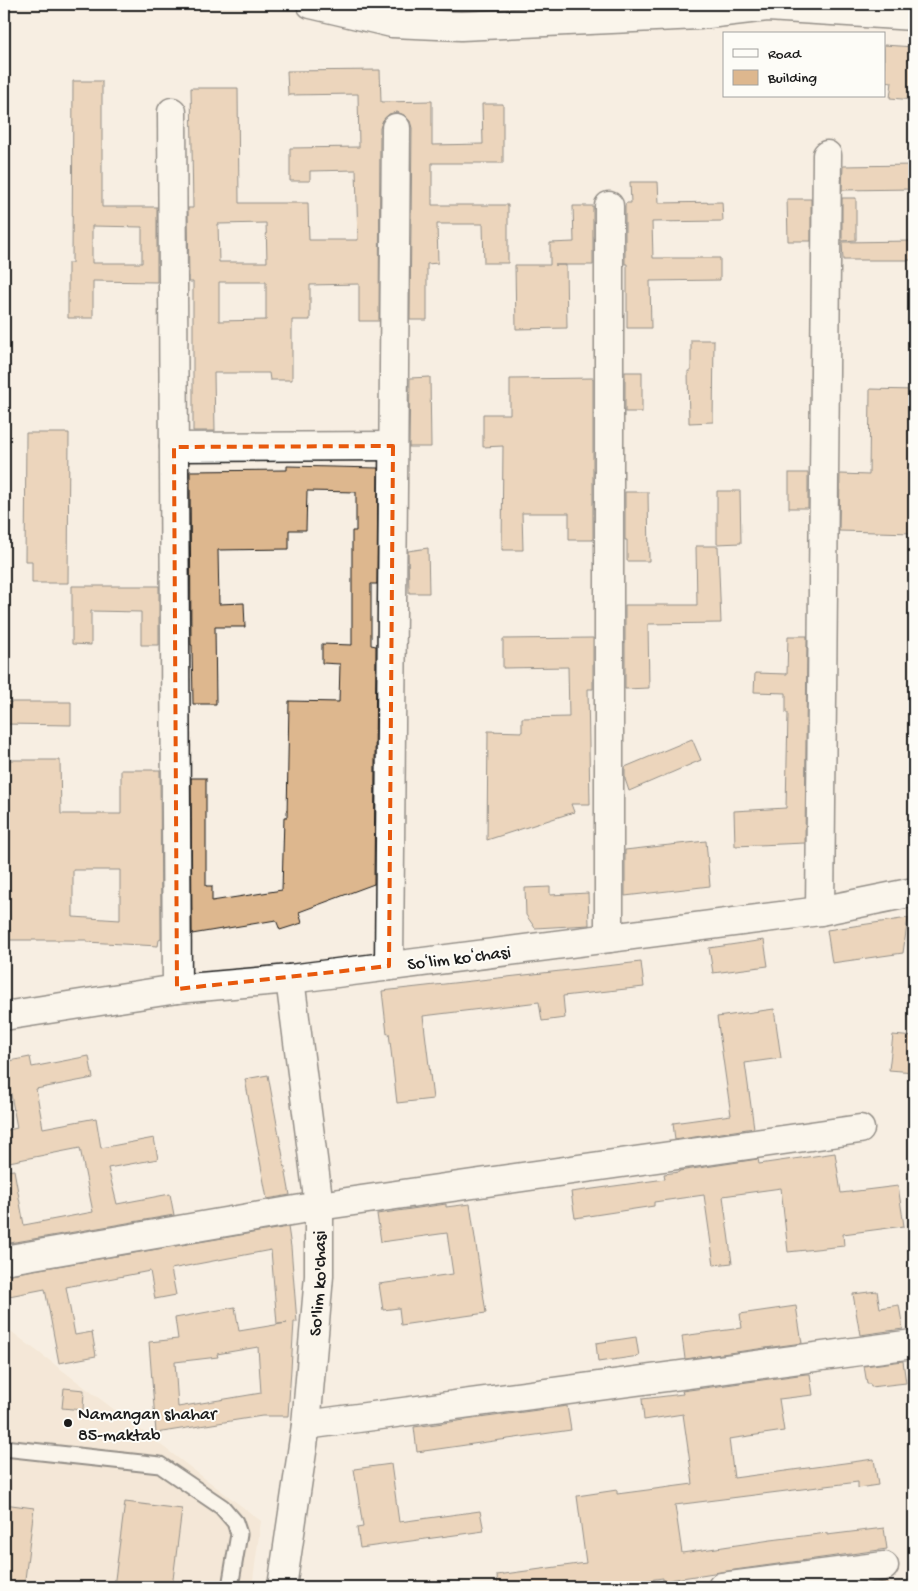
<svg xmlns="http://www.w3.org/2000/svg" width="918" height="1591" viewBox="0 0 918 1591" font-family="'Gochi Hand',sans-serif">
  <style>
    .built { fill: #efdec9 }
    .building { fill: #ddb78e; stroke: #1c1c1c; fill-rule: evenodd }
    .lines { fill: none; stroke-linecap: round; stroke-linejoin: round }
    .lane-casing { stroke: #1c1c1c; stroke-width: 19 }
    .street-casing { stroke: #1c1c1c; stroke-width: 31 }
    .secondary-casing { stroke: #1c1c1c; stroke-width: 31 }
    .lane { stroke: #fdfcf7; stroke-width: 15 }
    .street { stroke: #fdfcf7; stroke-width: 28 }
    .secondary { stroke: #fdfcf7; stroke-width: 28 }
    .marked { fill: none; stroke: #e8590c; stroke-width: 4; stroke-dasharray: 10 6; stroke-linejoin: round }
    .poi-dot { fill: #1c1c1c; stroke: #fdfcf7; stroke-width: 2 }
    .labels { text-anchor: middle; stroke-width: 4; stroke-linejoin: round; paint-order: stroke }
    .street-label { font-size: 18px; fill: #1c1c1c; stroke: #fdfcf7 }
    .poi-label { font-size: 18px; fill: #1c1c1c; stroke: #fdfcf7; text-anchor: start }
  </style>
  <rect width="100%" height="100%" fill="#f7eee2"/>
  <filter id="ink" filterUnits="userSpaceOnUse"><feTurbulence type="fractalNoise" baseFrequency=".02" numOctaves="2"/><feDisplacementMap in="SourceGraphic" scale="10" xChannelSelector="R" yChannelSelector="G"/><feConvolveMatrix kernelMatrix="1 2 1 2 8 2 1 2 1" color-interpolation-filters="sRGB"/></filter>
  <g filter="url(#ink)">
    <polygon class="built" points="4,1326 261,1521 252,1587 4,1587"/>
    <g class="building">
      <polygon points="884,45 914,47 914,100 890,98 892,82 884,81"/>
      <path d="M380,70L381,102L432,101V145L483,144L482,104H503V163H432V205H508V263H484L483,224H437L438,263L427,264V320H410L412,128L410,121L404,115L397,112L389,114L383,120L380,128L379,321H359V284L310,285V320H292V380H270L269,373H214L215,431H193V282H189L188,208H193L191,88H238L239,203H308L309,240H358L356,170L310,171V181H290V148L359,147L358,94L288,95L287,71ZM266,223L267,262H219L218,224ZM219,282H266V320L219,321Z"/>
      <path d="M73,81H102V207H157V282L93,281V318H68V263H72ZM92,226L142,227V263H92Z"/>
      <polygon points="914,165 914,189 842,190 843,166"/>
      <polygon points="630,182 658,182 659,203 722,202 723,221 652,222 653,258 720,258 720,280 650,281 651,328 627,328 627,264 625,264 625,206 626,203 631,203"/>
      <polygon points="842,198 856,198 856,240 842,241"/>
      <polygon points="787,199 811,199 811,241 788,241"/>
      <polygon points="573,206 593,206 593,265 555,265 566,265 567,328 516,329 515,265 550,265 550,243 574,242"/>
      <polygon points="914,241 914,260 843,260 842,242"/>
      <polygon points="691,340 714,340 713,422 689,423 688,371 691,371"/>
      <rect x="625" y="372" width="17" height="40"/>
      <polygon points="430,377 431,447 409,447 410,378"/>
      <polygon points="593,378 593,540 569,540 569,513 522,513 523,550 502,550 503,446 483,447 483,414 510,414 510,379"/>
      <polygon points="870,389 914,390 913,533 839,531 840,474 869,475"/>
      <polygon points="26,433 69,433 68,583 32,583 32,561 25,561"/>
      <polygon points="287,466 378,468 377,584 371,584 371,645 376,646 374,884 299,912 302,923 280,930 276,920 192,934 191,778 206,778 206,886 212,886 212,901 282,890 284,817 287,817 289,701 339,702 340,664 322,663 322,644 352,645 352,531 356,531 356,492 307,491 306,530 289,530 289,549 218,550 219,604 244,603 245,627 215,627 216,704 193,704 192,645 191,645 190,471 287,470"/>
      <rect x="789" y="473" width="19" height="35"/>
      <polygon points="717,491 740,491 741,543 717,544"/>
      <polygon points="625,492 648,492 649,561 627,561 627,540 625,540"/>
      <polygon points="696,546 718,546 721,623 648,624 649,688 625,689 625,605 697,605"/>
      <polygon points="428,548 429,593 409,593 408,551"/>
      <polygon points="72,586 159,586 159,645 141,645 141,612 91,611 91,645 72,644"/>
      <polygon points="788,636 807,636 805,843 735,846 734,811 786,808 788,713 786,713 786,693 754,692 755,673 787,674"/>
      <polygon points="593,638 593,689 588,689 590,804 571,804 574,812 487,840 488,731 522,732 522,718 569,717 568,667 503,668 503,639"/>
      <polygon points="4,702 71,702 71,725 4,724"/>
      <polygon points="692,739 701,760 629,791 625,779 625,767"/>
      <path d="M4,760H60L61,814H121V770H160L161,939L159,940L158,946L87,942V940H4ZM73,870H120V920L73,917Z"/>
      <polygon points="706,841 710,886 625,896 625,850"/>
      <polygon points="550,887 550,895 588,893 589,925 535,928 526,915 525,888"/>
      <polygon points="908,918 903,953 832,963 827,930"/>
      <polygon points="764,940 768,966 713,973 709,948"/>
      <polygon points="641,962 644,987 563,996 565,1018 542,1021 539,1002 423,1016 433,1099 397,1103 389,1033 387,1034 382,991"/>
      <polygon points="774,1009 781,1058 745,1063 754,1128 675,1140 673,1123 731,1115 717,1017"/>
      <polygon points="893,1035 914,1037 914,1072 889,1070"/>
      <polygon points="89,1056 93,1078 36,1089 43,1128 96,1118 101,1148 154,1138 158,1159 108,1168 117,1204 170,1194 174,1215 4,1244 4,1171 14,1170 24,1225 93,1212 80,1148 4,1163 4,1131 17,1128 10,1089 4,1090 4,1062 30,1057 32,1067"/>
      <polygon points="268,1075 290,1195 267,1199 245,1079"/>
      <polygon points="835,1153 841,1193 898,1186 904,1226 843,1234 844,1246 788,1252 781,1188 723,1196 732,1263 714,1265 704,1195 654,1202 654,1206 575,1218 571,1192 665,1179 664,1174 679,1172 679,1171 758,1159 759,1164"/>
      <polygon points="446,1204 446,1207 470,1204 486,1313 401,1325 399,1308 383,1310 379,1284 453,1274 447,1233 381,1242 377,1214"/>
      <path d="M288,1227L291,1247L297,1322H294L288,1416H262L156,1433L149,1342L178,1339L175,1318L235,1307L239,1331L287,1323L277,1324L271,1250L171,1269L176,1295L155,1299L150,1271L66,1287L75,1335L92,1332L96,1356L59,1363L45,1289L4,1297V1275ZM258,1347L261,1393L178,1407L175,1362L218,1357L217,1354Z"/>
      <polygon points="877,1291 880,1308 899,1305 903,1329 860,1335 853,1294"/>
      <polygon points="796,1306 802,1343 685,1359 682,1336 742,1328 740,1314"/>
      <polygon points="636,1337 639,1356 598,1362 596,1343"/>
      <polygon points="903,1361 906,1383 871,1387 870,1384 867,1384 864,1366"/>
      <polygon points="806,1374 810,1374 813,1395 779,1399 784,1431 729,1439 734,1478 874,1459 878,1485 858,1488 858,1482 675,1505 682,1553 771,1540 827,1533 827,1535 884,1528 887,1549 720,1572 663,1581 663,1578 598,1587 498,1587 497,1575 586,1563 577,1496 617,1490 617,1494 693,1484 683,1414 644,1420 642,1399 683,1394 682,1391"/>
      <polygon points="64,1388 84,1390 83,1410 62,1408"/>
      <polygon points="567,1406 571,1430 417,1452 414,1427"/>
      <polygon points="391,1464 399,1522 480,1511 484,1531 360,1548 357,1528 363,1527 354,1469"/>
      <polygon points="125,1502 182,1509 172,1587 114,1587"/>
      <polygon points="4,1504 34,1508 24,1587 4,1587"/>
      <polygon points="888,1581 889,1587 842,1587 886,1582"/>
    </g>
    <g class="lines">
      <g class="lane-casing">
        <polyline id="lane" points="4,1448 160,1465 222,1507 235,1522 239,1534 230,1587"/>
      </g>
      <g class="street-casing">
        <g id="street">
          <polyline points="311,4 392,23 461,26 699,15 767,7 914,16"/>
          <polyline points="172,112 177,989"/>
          <polyline points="174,447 393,446"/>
          <polyline points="820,911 827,155"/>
          <polyline points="609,938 609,206"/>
          <polyline points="389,966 396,128"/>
          <polyline points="4,1260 319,1206 860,1129"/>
          <polyline points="306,1425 913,1344"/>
          <path id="s1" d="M282,1587L306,1425L319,1276V1206L290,979"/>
          <polyline points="722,1587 884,1566"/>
        </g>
      </g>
      <g class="secondary-casing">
        <polyline id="secondary" points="4,1016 177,989 290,979 820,911 914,892"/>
      </g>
      <use href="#lane" class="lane"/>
      <use href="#street" class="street"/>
      <use href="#secondary" class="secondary"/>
    </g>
  </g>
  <path d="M0 0H918V1591H0ZM393,446L389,966L177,989L174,447Z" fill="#f7eee2" fill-opacity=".55" fill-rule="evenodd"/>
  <path class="marked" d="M393,446L389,966L177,989L174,447Z"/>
  <circle class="poi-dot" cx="68" cy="1423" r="5"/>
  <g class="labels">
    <g class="street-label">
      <text transform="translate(459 957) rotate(-7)" y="6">Soʻlim koʻchasi</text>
      <text dy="6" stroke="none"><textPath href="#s1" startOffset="306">So'lim ko'chasi</textPath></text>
    </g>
    <g class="poi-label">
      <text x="78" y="1419">Namangan shahar<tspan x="78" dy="21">85-maktab</tspan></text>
    </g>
  </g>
  <rect width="918" height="1591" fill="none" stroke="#fdfcf7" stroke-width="20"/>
  <rect x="10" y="10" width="898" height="1571" fill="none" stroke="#1c1c1c" stroke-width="2" filter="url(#ink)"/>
  <rect x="723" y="32" width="162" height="65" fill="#fdfcf7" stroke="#a3a29f"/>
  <rect x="733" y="49" width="25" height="8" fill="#fdfcf7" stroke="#a3a29f"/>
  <text x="768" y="58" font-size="15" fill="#1c1c1c">Road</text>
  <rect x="733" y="70" width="25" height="15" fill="#ddb78e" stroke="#a3a29f"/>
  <text x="768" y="82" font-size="15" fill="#1c1c1c">Building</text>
</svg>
